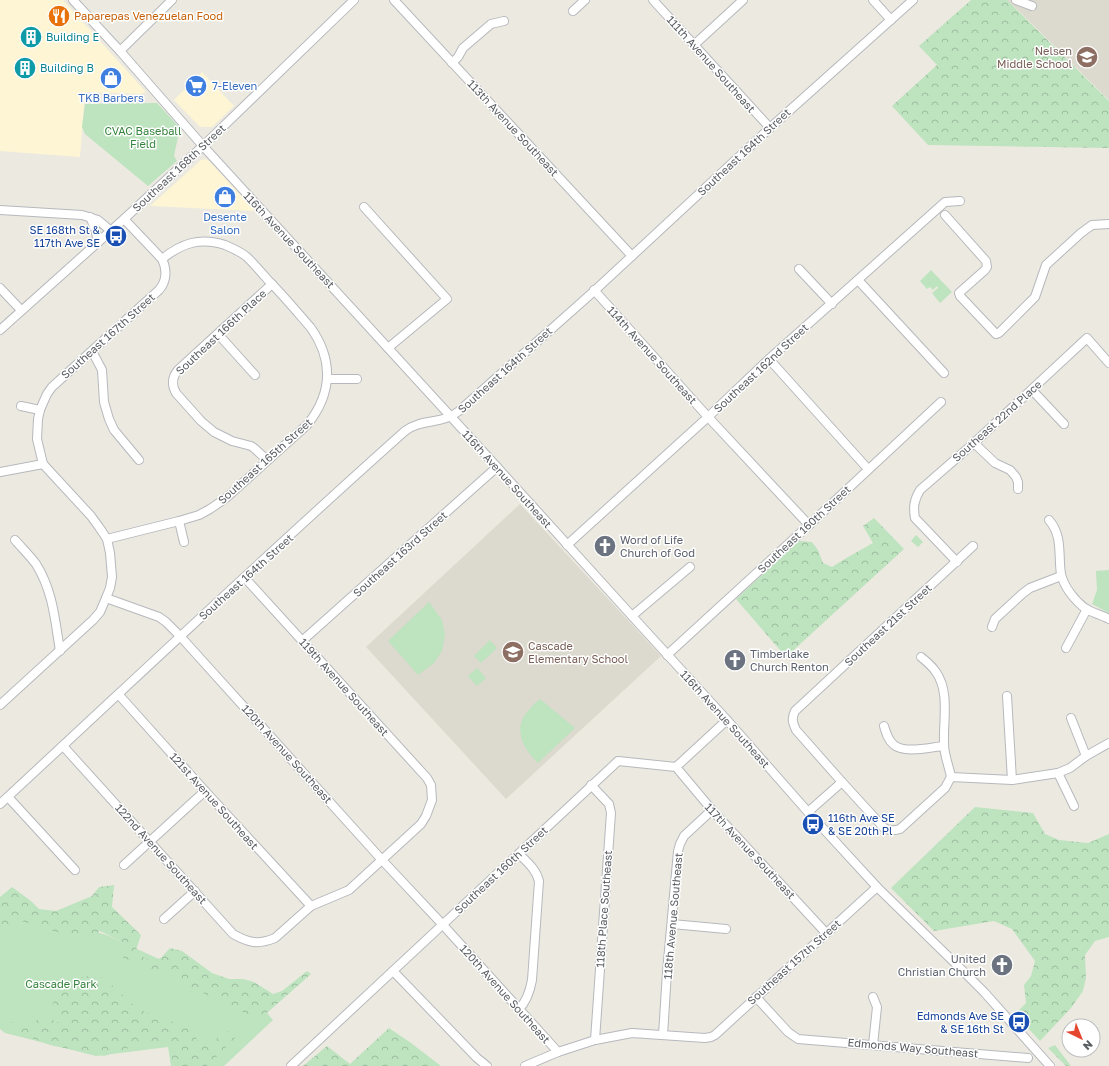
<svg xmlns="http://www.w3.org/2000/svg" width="1109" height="1066" viewBox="0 0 1109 1066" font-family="'Golos Text',sans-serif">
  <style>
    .commercial { fill: #fdf5d4 }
    .education { fill: #dcd9ce }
    .green { fill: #bde3bf }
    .forest { fill: url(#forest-crowns) }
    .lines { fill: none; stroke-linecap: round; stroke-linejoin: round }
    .minor-casing { stroke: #b6b8bd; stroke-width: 10 }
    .minor { stroke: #fff; stroke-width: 8 }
    .labels { text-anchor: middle; stroke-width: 3; stroke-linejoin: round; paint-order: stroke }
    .food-label { font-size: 11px; fill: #c56008; stroke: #fff; text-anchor: start }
    .culture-label { font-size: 11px; fill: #0d838f; stroke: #fff; text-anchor: start }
    .education-label { font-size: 11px; fill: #785e54; stroke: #fff; text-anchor: end }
    .street-label { font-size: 11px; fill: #595c61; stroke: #fff }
    .shop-label { font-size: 11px; fill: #366cbe; stroke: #fff }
    .park-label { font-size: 11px; fill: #36833e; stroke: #fff }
    .transit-label { font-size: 11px; fill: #164399; stroke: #fff; text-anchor: end }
    .worship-label { font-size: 11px; fill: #5b616d; stroke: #fff; text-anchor: start }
  </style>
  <defs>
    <pattern id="forest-crowns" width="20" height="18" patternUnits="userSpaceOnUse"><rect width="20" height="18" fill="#bde3bf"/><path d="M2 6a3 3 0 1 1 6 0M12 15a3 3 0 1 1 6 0" fill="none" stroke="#9dbb9f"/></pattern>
  </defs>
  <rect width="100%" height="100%" fill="#eceae0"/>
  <g class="commercial">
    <polygon points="0,0 63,0 146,92 140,94 85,92 80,157 0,151"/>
    <polygon points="202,72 234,106 212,127 200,127 174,100"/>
    <polygon points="206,159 210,162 256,211 150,206 201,160"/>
  </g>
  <g class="education">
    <polygon points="1007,0 1109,0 1109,100 1021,13"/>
    <polygon points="520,504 661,656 506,799 366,647"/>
  </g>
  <g class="green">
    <polygon points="157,103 182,130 179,132 174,156 177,161 148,186 85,134 82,127 85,104"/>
    <polygon points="931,270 952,292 940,303 932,293 938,288 937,286 933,290 930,287 927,289 920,281"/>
    <polygon points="916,535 923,542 918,547 911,541"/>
    <polygon points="1109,570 1109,613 1092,604 1097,590 1096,571"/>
    <polygon points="429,602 442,620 445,635 442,651 434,663 418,675 388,641"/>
    <polygon points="490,640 497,648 481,663 474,656"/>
    <polygon points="477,668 486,678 477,686 468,676"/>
    <path d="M540,699L575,728L538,763C526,752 515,734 523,718C527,711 534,704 540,699Z"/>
    <polygon points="0,899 109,936 261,1006 273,1020 224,1066 171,1066 168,1047 96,1056 5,1033 0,1029"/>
  </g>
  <g class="forest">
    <polygon points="971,0 1007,0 1109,101 1109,148 928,145 892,106 937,65 919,46"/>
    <polygon points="874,518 904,549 786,657 736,599 799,541 812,542 818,550 823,563 832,567 843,560 873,543 863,526"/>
    <polygon points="975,807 1033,813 1045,834 1059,840 1088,843 1109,834 1109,937 1095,941 1085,955 1086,978 1083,991 1071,1008 1040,1041 1015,1014 1026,1003 1024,985 1031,976 1035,961 1012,929 994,921 934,931 891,888"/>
    <polygon points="114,885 112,907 141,935 135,953 151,961 161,958 170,948 182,951 212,973 229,979 243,979 254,982 273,994 282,991 307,971 311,974 259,1020 180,982 162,970 148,969 120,956 124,943 100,931 90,936 76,938 18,920 5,931 0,931 0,897 12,887 31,901 39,909 56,911 92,896 99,887"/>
    <path d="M89,976L104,978L136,1007L154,1017L181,1024L192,1031L199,1043L206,1045C216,1040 224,1032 234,1029L240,1033L207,1066H174L168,1043L132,1047L104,1056L50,1045L0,1026V1018L14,1023L28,1025L43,1017L60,1023L50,1009L61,987L79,978Z"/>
    <polygon points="389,1028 411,1043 441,1066 303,1066 327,1046 350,1064"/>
    <polygon points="1055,1045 1071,1066 1066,1066 1048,1048"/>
  </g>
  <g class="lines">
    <g class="minor-casing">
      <g id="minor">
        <polyline points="73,0 120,51 203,146 497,467 632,616 727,720 808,812 877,887 960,968 984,992 1050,1066"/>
        <polyline points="394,0 632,256"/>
        <polyline points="653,0 770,128"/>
        <polyline points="873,0 891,20"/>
        <polyline points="1016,0 1032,6"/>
        <polyline points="573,11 585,0"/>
        <polyline points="694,45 743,0"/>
        <polyline points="120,51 172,0"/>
        <polyline points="452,63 458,57 463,48 491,24 504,21"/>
        <polyline points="364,207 447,299 388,348"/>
        <polyline points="0,210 82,215 98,220 111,231"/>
        <polyline points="945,215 986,261 987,267 985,270 959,293 960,296 996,334 999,333 1035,297 1046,265 1081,233 1092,225 1109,224"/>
        <polyline points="90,217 95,228 98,242"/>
        <polyline points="799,269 832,304"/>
        <polyline points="858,280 944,373"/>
        <polyline points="0,288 21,310"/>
        <polyline points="594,290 708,417 809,525"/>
        <polyline points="0,330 124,219 203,146 354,0"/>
        <polyline points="218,334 255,375"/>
        <polyline points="92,351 102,370 104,402 109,419 114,430 139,460"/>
        <polyline points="769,359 868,469"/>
        <polyline points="327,379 357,379"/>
        <polyline points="1032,390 1064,424"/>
        <polyline points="21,406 40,410"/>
        <polyline points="974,443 995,463 1010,470 1016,477 1018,482 1018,489"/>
        <path d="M267,460L254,448L251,446L232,441L214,432L201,421L176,393C171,384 172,377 178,370L272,284"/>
        <polyline points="0,472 43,464"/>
        <path d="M1049,520C1063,536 1058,555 1061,574C1064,587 1075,601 1086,609C1093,613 1102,615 1109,619"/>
        <polyline points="179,521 184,542"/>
        <path d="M107,539L179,521L199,515L210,509L226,498L307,425C332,394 334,361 311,328C297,312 283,295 268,280C261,272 254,264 247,257C241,252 232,248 225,245C200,237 182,243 162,259"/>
        <path d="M15,540C22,548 30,556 36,564C53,591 55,620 60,651"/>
        <polyline points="567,545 708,417 769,359 945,202 960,201"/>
        <path d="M973,546L795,711C791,719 793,723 796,730L842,782L884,828C890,831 894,831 900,829L945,788L951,777L1012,780L1058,773L1070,768L1086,756L1109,743"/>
        <path d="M957,562L915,518C913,507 914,500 920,490L974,443L1087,338L1109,363"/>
        <polyline points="106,598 159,617 166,622 180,636 382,860 443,925 558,1052"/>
        <polyline points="632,616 690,567"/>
        <polyline points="992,627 995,619 1022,594 1030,588 1061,576"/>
        <polyline points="302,641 497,467"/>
        <polyline points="1066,648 1087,609"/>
        <polyline points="667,655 809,525 941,402"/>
        <path d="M921,657C926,661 932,666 936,672C950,692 943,721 944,744C944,755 949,766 951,777"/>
        <polyline points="119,695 205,791 311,906"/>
        <polyline points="1007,696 1012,780"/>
        <path d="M0,705L93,620L100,612L106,598L110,588L112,577L110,553L107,539L99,527L91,516L43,464L37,439L38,419L40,410L43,403L47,394L52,387L159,290C167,281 167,269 162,259L124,219"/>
        <polyline points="1071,718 1086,756"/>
        <path d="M884,726C886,733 888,740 894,745C905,754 931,747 944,746"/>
        <path d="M63,746L233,934C249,943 258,945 275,938L311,906L349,890L421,824L426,816L432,800L431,785L427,778L245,578"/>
        <polyline points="676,767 712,810 826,933"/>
        <polyline points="1058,773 1074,806"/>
        <polyline points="591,785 609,804 611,813 595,1040"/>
        <polyline points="8,797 75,870"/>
        <path d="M0,804C135,679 268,553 405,431C422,418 442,425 459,411L592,293L770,128L913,0"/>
        <polyline points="808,812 842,782"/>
        <polyline points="124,865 205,791"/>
        <polyline points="164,919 195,891"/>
        <polyline points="672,924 726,929"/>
        <polyline points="393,971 477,1058 487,1066"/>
        <polyline points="756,997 788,1032 798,1039 1028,1058"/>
        <path d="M519,1009C527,1001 530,991 532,980L539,881C536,869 527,862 519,854"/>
        <polyline points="663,1035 667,972 678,851 680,844 684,836 712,810"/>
        <polyline points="873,1045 877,1007 873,997"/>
        <polyline points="291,1066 618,761 676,767 727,720"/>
        <polyline points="525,1066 558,1052 595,1040 632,1033 705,1038 711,1037 715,1035 877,887"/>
      </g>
    </g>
    <use href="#minor" class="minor"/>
  </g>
  <defs>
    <g id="restaurant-disc" transform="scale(1.15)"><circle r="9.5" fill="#e8710a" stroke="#fff"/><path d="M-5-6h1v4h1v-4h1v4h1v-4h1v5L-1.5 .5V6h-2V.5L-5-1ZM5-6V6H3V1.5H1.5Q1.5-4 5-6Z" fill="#fff"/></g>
    <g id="building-disc" transform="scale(1.15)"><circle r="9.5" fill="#0f9aa8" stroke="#fff"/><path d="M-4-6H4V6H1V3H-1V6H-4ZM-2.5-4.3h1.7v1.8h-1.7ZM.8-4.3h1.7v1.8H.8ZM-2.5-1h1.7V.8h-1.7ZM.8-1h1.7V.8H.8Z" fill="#fff"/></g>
    <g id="school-disc" transform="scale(1.15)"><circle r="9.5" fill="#8d6e63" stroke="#fff"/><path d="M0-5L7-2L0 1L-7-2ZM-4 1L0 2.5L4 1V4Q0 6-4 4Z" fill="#fff"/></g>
    <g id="shop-disc" transform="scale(1.15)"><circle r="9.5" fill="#3f7fe0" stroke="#fff"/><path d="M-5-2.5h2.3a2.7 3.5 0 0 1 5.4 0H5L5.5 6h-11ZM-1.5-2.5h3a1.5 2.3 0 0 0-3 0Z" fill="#fff"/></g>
    <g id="supermarket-disc" transform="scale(1.15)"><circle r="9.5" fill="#3f7fe0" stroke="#fff"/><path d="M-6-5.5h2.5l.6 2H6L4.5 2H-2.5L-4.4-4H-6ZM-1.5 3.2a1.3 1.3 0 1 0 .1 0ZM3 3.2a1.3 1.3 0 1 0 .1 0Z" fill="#fff"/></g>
    <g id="bus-disc" transform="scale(1.15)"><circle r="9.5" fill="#1a4fb4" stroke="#fff"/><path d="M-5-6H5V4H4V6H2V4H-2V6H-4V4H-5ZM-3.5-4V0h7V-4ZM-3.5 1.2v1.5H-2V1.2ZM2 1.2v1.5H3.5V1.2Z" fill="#fff"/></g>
    <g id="church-disc" transform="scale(1.15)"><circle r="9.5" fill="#6b7280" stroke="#fff"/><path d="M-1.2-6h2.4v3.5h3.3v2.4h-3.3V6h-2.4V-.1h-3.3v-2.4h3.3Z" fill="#fff"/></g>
  </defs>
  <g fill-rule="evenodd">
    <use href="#restaurant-disc" x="59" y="16"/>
    <use href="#building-disc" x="31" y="37"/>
    <use href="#school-disc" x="1087" y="57"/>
    <use href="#building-disc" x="25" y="68"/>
    <use href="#shop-disc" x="111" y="78"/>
    <use href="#supermarket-disc" x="196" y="86"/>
    <use href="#shop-disc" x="225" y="197"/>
    <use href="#bus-disc" x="116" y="236"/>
    <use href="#church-disc" x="605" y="546"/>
    <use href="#school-disc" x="513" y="652"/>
    <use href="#church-disc" x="735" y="660"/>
    <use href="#bus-disc" x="813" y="824"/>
    <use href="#church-disc" x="1002" y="965"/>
    <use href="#bus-disc" x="1019" y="1022"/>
  </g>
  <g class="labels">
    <g class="food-label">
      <text x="74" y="20">Paparepas Venezuelan Food</text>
    </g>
    <g class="culture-label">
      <text x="46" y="41">Building E</text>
      <text x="40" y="72">Building B</text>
    </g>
    <g class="education-label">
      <text x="1072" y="55">Nelsen<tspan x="1072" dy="13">Middle School</tspan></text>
      <text x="528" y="650" text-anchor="start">Cascade<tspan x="528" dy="13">Elementary School</tspan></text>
    </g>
    <g class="street-label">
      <text transform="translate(711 64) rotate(48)" y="4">111th Avenue Southeast</text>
      <text transform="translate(513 128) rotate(47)" y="4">113th Avenue Southeast</text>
      <text transform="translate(744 152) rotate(-43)" y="4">Southeast 164th Street</text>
      <text transform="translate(179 168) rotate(-43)" y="4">Southeast 168th Street</text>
      <text transform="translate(289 240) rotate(47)" y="4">116th Avenue Southeast</text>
      <text transform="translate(221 332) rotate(-43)" y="4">Southeast 166th Place</text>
      <text transform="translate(108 336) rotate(-42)" y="4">Southeast 167th Street</text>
      <text transform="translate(652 355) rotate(48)" y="4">114th Avenue Southeast</text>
      <text transform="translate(761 368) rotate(-43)" y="4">Southeast 162nd Street</text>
      <text transform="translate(505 370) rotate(-42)" y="4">Southeast 164th Street</text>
      <text transform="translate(997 421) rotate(-42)" y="4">Southeast 22nd Place</text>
      <text transform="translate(265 461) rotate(-42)" y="4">Southeast 165th Street</text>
      <text transform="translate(507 479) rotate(48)" y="4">116th Avenue Southeast</text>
      <text transform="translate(804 529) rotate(-43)" y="4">Southeast 160th Street</text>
      <text transform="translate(400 554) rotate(-42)" y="4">Southeast 163rd Street</text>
      <text transform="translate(246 577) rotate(-42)" y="4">Southeast 164th Street</text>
      <text transform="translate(888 625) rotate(-43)" y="4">Southeast 21st Street</text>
      <text transform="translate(344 687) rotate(48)" y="4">119th Avenue Southeast</text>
      <text transform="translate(725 719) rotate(48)" y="4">116th Avenue Southeast</text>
      <text transform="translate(287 754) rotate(48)" y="4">120th Avenue Southeast</text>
      <text transform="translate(214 801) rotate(48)" y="4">121st Avenue Southeast</text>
      <text transform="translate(750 851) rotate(47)" y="4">117th Avenue Southeast</text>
      <text transform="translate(161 854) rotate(48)" y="4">122nd Avenue Southeast</text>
      <text transform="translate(501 870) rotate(-43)" y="4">Southeast 160th Street</text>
      <text transform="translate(604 909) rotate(-86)" y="4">118th Place Southeast</text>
      <text transform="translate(673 916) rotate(-85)" y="4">118th Avenue Southeast</text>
      <text transform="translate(794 962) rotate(-42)" y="4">Southeast 157th Street</text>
      <text transform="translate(505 994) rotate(48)" y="4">120th Avenue Southeast</text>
      <text transform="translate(913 1048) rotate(5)" y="4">Edmonds Way Southeast</text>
    </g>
    <g class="shop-label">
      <text x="212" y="90" text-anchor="start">7-Eleven</text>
      <text x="111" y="102">TKB Barbers</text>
      <text x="225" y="221">Desente<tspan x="225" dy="13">Salon</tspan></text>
    </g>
    <g class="park-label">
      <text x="143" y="135">CVAC Baseball<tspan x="143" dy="13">Field</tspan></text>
      <text x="61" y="988">Cascade Park</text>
    </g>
    <g class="transit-label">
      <text x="100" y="234">SE 168th St &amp;<tspan x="100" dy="13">117th Ave SE</tspan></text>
      <text x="828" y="822" text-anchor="start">116th Ave SE<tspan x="828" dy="13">&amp; SE 20th Pl</tspan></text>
      <text x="1004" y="1020">Edmonds Ave SE<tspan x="1004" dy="13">&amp; SE 16th St</tspan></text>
    </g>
    <g class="worship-label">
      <text x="620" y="544">Word of Life<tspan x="620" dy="13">Church of God</tspan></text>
      <text x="750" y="658">Timberlake<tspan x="750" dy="13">Church Renton</tspan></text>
      <text x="986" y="963" text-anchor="end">United<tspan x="986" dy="13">Christian Church</tspan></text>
    </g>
  </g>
  <g transform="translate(1081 1038) rotate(137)"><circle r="19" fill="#ffffff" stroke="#bdbec0"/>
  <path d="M0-3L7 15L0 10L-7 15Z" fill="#e4462e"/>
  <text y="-6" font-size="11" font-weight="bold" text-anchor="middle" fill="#595c61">N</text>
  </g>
</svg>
